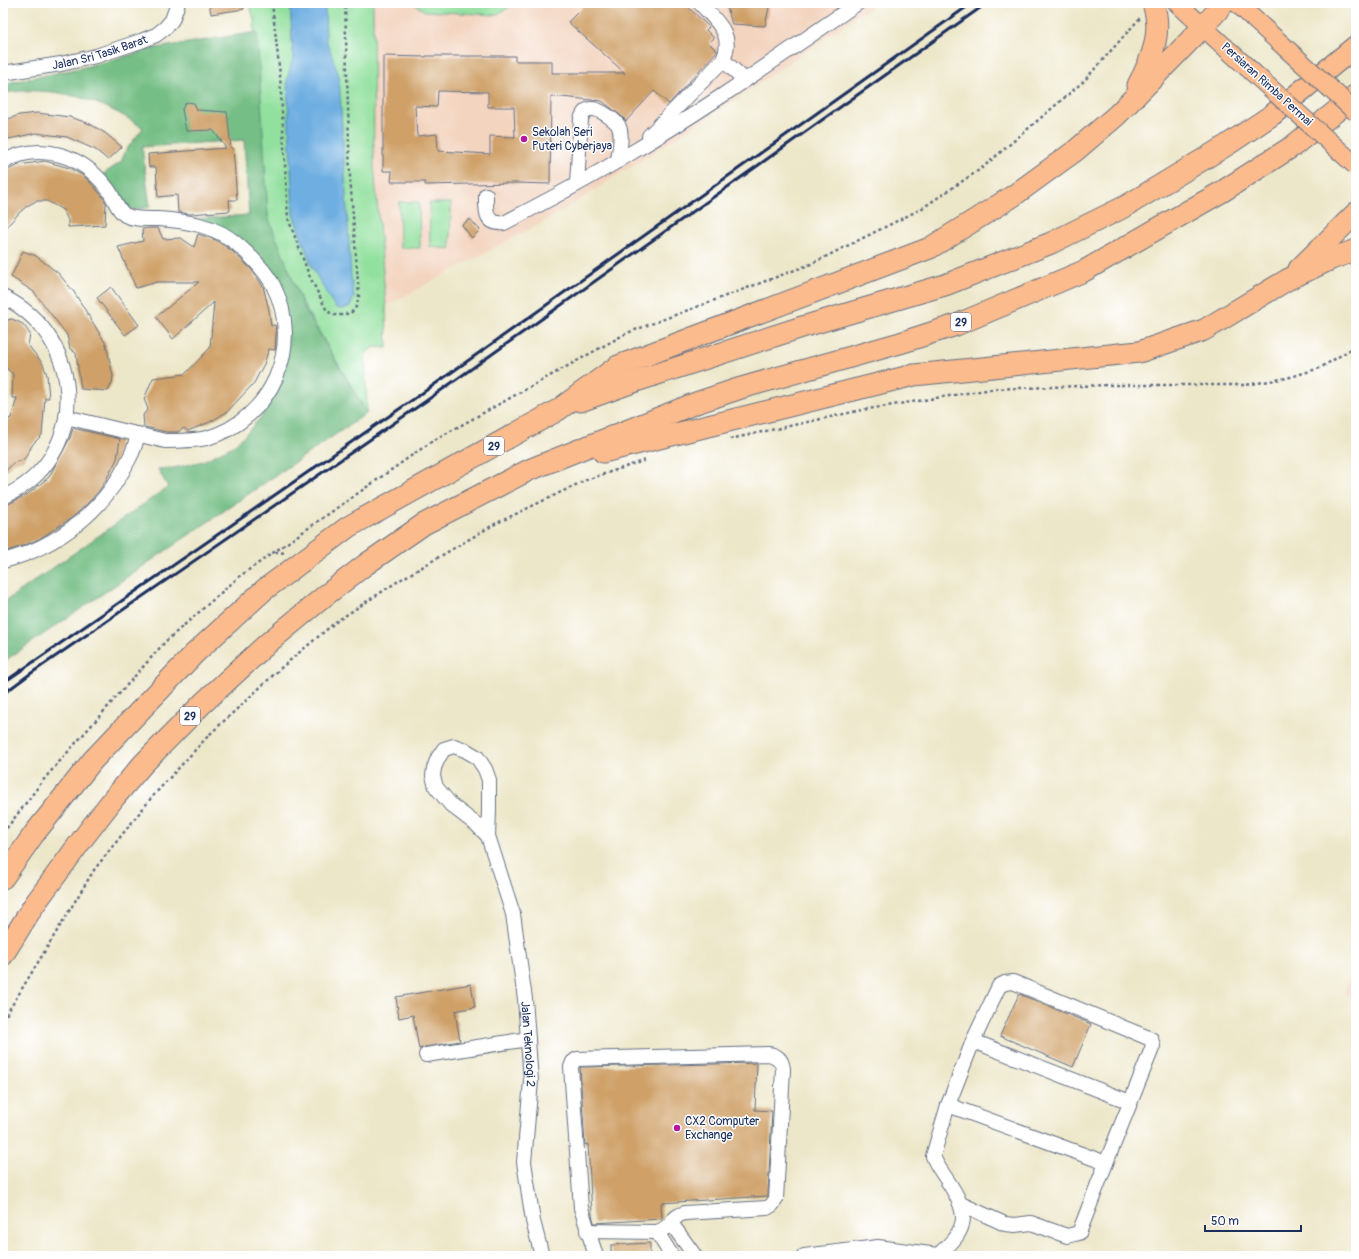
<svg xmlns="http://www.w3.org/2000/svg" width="1359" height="1259" viewBox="0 0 1359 1259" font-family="Pangolin,sans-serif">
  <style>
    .built { fill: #f3d4bf }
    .green { fill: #92e09e; stroke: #56887e }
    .forest { fill: #75be85; stroke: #487672 }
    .water { fill: #6eaee1; stroke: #446ea0 }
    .building { fill: #cfa068; fill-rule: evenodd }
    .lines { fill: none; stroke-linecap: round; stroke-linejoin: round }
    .minor-casing { stroke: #646f83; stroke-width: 16 }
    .major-casing { stroke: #646f83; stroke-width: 20 }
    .highway-casing { stroke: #646f83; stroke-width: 23 }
    .path { stroke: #646f83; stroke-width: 2.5; stroke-dasharray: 3 3; stroke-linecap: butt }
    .minor { stroke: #fff; stroke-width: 14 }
    .major { stroke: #fbbb8d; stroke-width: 18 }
    .highway { stroke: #fbbb8d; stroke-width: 21 }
    .rail { stroke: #1b2f5e; stroke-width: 3 }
    .major-bridge-casing { stroke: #646f83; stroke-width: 20; stroke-linecap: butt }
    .major-bridge { stroke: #fbbb8d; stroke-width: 18 }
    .poi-dot { fill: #b5179e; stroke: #fff; stroke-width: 1.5 }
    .labels { text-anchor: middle; stroke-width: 3; stroke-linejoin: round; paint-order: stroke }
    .shield { fill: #fff; stroke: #5f6d8e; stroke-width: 1 }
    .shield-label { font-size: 11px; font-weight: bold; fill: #1b2f5e }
    .street-label { font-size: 12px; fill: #1b2f5e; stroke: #fff }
    .poi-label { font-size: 12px; fill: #1b2f5e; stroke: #fff; text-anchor: start }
  </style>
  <rect width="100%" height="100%" fill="#fff"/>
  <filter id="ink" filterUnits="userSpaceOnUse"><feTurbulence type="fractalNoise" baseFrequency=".025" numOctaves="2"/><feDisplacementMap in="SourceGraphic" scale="8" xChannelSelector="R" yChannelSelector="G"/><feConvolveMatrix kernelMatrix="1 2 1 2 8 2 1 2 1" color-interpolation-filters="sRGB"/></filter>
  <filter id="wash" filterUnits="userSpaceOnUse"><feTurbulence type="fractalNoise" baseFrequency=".012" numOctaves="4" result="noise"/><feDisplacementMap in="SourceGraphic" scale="16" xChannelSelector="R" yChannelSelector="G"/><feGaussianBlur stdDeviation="0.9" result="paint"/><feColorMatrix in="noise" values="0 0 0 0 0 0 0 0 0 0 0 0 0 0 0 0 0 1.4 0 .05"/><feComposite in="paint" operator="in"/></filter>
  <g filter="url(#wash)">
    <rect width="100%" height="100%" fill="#ede7c9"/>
    <g class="built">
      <polygon points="373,3 876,3 718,111 554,216 386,306 374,166"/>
      <polygon points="1356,958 1356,1000 1344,994"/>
    </g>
    <g class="green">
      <polygon points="249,3 373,3 374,166 386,306 387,348 373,347 365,355 367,413 287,277 269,224 259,144 254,19"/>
      <polygon points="413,3 515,3 505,10 496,15 425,11"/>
      <polygon points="399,202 419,202 420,248 400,248"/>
      <polygon points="429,203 451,203 450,249 430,247"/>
    </g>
    <path class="forest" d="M257,32L268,217L304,308L367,413L3,662V603L168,487L158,469L174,468L203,461L231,447L243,437L263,415L277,388L284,329L264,274L194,219L249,215L244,140L142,147L150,207L131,210L122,203L99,177L121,162L126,150L143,128C101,99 54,85 3,93V84L85,67L156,48Z"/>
    <polygon class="water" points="290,3 325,3 326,39 339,76 351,276 354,297 350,306 343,309 336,308 327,294 312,267 293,214 287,80 293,58"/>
    <g id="blocks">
      <g class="building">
        <polygon points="209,3 243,3 244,9 211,14"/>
        <path d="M587,3H684L709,27L706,30L714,38L709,43L717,51L669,104L654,91L626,121L620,115L602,101L551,96L550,184L515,183L425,185V182H391L392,171H383V56L426,57V56H515V61H552V73H625L568,22ZM438,91L488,92V107H514L515,137L490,136V154L438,151L437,134L417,136L415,106L437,107Z"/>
        <polygon points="726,3 770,3 765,26 732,24"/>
        <polygon points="186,102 194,103 197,110 227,112 231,148 233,148 237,200 229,200 230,211 190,214 178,212 177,195 158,197 156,167 149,167 148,154 226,148 213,130 186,131 182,109"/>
        <polygon points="37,113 70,117 90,124 105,133 122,147 108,160 96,150 67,137 36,133 9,139 3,124 3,121 19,115"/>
        <polygon points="45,161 69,168 82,175 91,183 102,196 106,203 105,225 68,227 68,220 63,210 47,201 36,201 27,206 20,212 3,231 3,172 19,165"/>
        <polygon points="470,219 480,230 472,238 462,225"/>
        <polygon points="150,228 158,228 163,239 181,238 194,247 198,234 216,240 232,251 251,269 263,286 269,310 271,326 275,325 276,332 275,350 269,349 264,364 254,383 227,412 210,422 188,431 184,428 178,432 166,432 145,427 144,426 143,415 148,409 144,399 153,378 185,374 210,348 214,302 173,339 156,317 199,282 157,282 136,288 118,247 143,241 142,229"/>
        <polygon points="23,251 36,256 58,273 74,292 106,344 113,376 112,383 108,391 81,389 76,353 70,349 67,335 34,292 11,277"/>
        <polygon points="111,287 139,325 125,335 97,298"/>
        <polygon points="12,319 23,324 30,334 28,345 43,364 47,375 49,398 45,398 42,435 33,444 27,455 23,460 13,463 3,474 3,425 6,420 11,418 17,398 12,398 13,374 8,370 4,364 5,356 3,354 3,321"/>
        <polygon points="73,428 120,439 117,459 106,480 99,491 88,503 73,517 39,539 20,547 3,552 3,507 28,494 49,477 70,438"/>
        <polygon points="471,984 475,1007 455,1011 460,1041 425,1047 419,1049 413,1015 399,1018 396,997"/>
        <polygon points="1019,994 1091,1024 1073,1067 1000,1036"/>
        <polygon points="757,1063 755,1110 772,1111 768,1196 661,1203 662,1219 594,1223 592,1214 588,1144 585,1145 580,1067"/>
        <polygon points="650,1243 650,1256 611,1256 611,1245"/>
      </g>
    </g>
  </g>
  <g filter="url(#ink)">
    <use href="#blocks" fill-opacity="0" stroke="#646f83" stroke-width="1"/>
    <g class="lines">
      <g class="minor-casing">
        <g id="minor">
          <polyline points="723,60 745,80"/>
          <path id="s1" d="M3,73L61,64L96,56L141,41L156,35L165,28L172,20L178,3"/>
          <path d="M649,136L723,60C735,34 716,21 700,3"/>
          <path d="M3,162C40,141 82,155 107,188C114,196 116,209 125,215C135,220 148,219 158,219C186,221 215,225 237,244C251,256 264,269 273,285C304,346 272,419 207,438C193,441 179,441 165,441L66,417"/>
          <path d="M577,184L581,119C587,102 600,110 611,118C614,121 618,123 619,127C623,137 619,150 618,161"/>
          <path d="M486,195C486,209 484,225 504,223C547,201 590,178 631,153C709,107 783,54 858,3"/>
          <path d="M3,297C87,337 91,459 3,497"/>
          <path d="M3,561C58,547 106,509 130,457C134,450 136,442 138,434"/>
          <path id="s2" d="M488,836L477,825L451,805L436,787L433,776L434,768L438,758L444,749L454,746L465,750L477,757L485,769L489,780V811L488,836L513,914L525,999L531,1081L524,1162L533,1221L542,1256"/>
          <polyline points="973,1041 1130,1102"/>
          <polyline points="426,1055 528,1039"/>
          <polyline points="948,1105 973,1041 999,986 1005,983 1013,982 1151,1039 1153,1046 1106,1163"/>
          <polyline points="671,1223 695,1256"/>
          <path d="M587,1231L657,1232C673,1227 671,1216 685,1213L767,1208L772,1205L776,1199L783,1069C782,1060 777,1055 768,1054L577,1059L573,1062L571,1067L581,1208L596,1256"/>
          <polyline points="657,1232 672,1256"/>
          <path d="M939,1254C970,1228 969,1213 947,1180C942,1172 936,1165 933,1156L948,1105L1106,1163L1079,1233L1067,1236L1031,1223L1015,1225L1005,1224L961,1204"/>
          <polyline points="804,1256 878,1247 945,1256"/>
        </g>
      </g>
      <g class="major-casing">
        <g id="major">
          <polyline points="1177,3 1227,49"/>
          <polyline points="1237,3 1255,20"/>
        </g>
      </g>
      <g class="highway-casing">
        <g id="highway">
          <path d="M1138,85C1152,59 1163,32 1153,3"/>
          <polyline points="1299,269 1356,213"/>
          <polyline points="581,401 639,380 802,327 945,285 1051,243 1126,206 1227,145 1272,115 1356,46"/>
          <polyline points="603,452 914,375 1139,352 1204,330 1287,280 1331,259 1356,250"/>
          <polyline points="3,878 34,834 93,760 195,653 264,590 348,527 558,410 618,366 930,248 1013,196 1075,151 1117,115 1203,27 1224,3"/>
          <polyline points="3,955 34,905 84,837 114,798 143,764 202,704 268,643 326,595 365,565 424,524 529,470 696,403 741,388 900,343 956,325 1084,271 1223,191 1293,146 1356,95"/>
        </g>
      </g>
      <g class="path">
        <polyline points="272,3 280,75 288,218 309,275 327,311 334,315 342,315 351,313 356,307 359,296 350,177 345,3"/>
        <polyline points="730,439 862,410 992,389 1108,385 1246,385 1287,378 1320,368 1356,346"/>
        <polyline points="275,552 286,553"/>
        <polyline points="3,833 45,778 165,642 240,576 431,442 627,333 811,264 921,209 982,168 1084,81 1140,18"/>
        <polyline points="3,1020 94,870 152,797 209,735 282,667 337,621 400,580 495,524 586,480 646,460"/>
      </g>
      <use href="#minor" class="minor"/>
      <use href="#major" class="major"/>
      <use href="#highway" class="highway"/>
      <g class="rail">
        <polyline points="3,683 421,394 972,3"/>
        <polyline points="3,694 30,674 426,401 987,3"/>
      </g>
      <g class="major-bridge-casing">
        <g id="major-bridge">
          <polyline points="1255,20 1356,112"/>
          <polyline points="1227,49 1355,165"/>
        </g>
      </g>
      <use href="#major-bridge" class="major-bridge"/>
    </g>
  </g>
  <g class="poi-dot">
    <circle cx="524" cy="139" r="4"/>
    <circle cx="677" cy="1128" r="4"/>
  </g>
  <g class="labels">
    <g class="shield">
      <rect x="951" y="313" width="20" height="18" rx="3"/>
      <rect x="484" y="437" width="20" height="18" rx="3"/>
      <rect x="180" y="707" width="20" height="18" rx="3"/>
    </g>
    <g class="shield-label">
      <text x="961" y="326">29</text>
      <text x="494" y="450">29</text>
      <text x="190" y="720">29</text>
    </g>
    <g class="street-label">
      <text dy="4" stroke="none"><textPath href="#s1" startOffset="99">Jalan Sri Tasik Barat</textPath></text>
      <text transform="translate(1267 84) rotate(42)" y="4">Persiaran Rimba Permai</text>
      <text dy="4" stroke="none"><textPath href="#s2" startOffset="444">Jalan Teknologi 2</textPath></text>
    </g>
    <g class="poi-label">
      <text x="532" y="136">Sekolah Seri<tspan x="532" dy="14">Puteri Cyberjaya</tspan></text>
      <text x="685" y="1125">CX2 Computer<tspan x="685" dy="14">Exchange</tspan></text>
    </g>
  </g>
  <rect width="1359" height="1259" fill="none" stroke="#fff" stroke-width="16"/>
  <path d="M1205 1225v6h96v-6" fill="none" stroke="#1b2f5e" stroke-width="2"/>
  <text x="1211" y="1225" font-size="12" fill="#1b2f5e" stroke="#ffffff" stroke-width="3" paint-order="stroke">50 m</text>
</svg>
